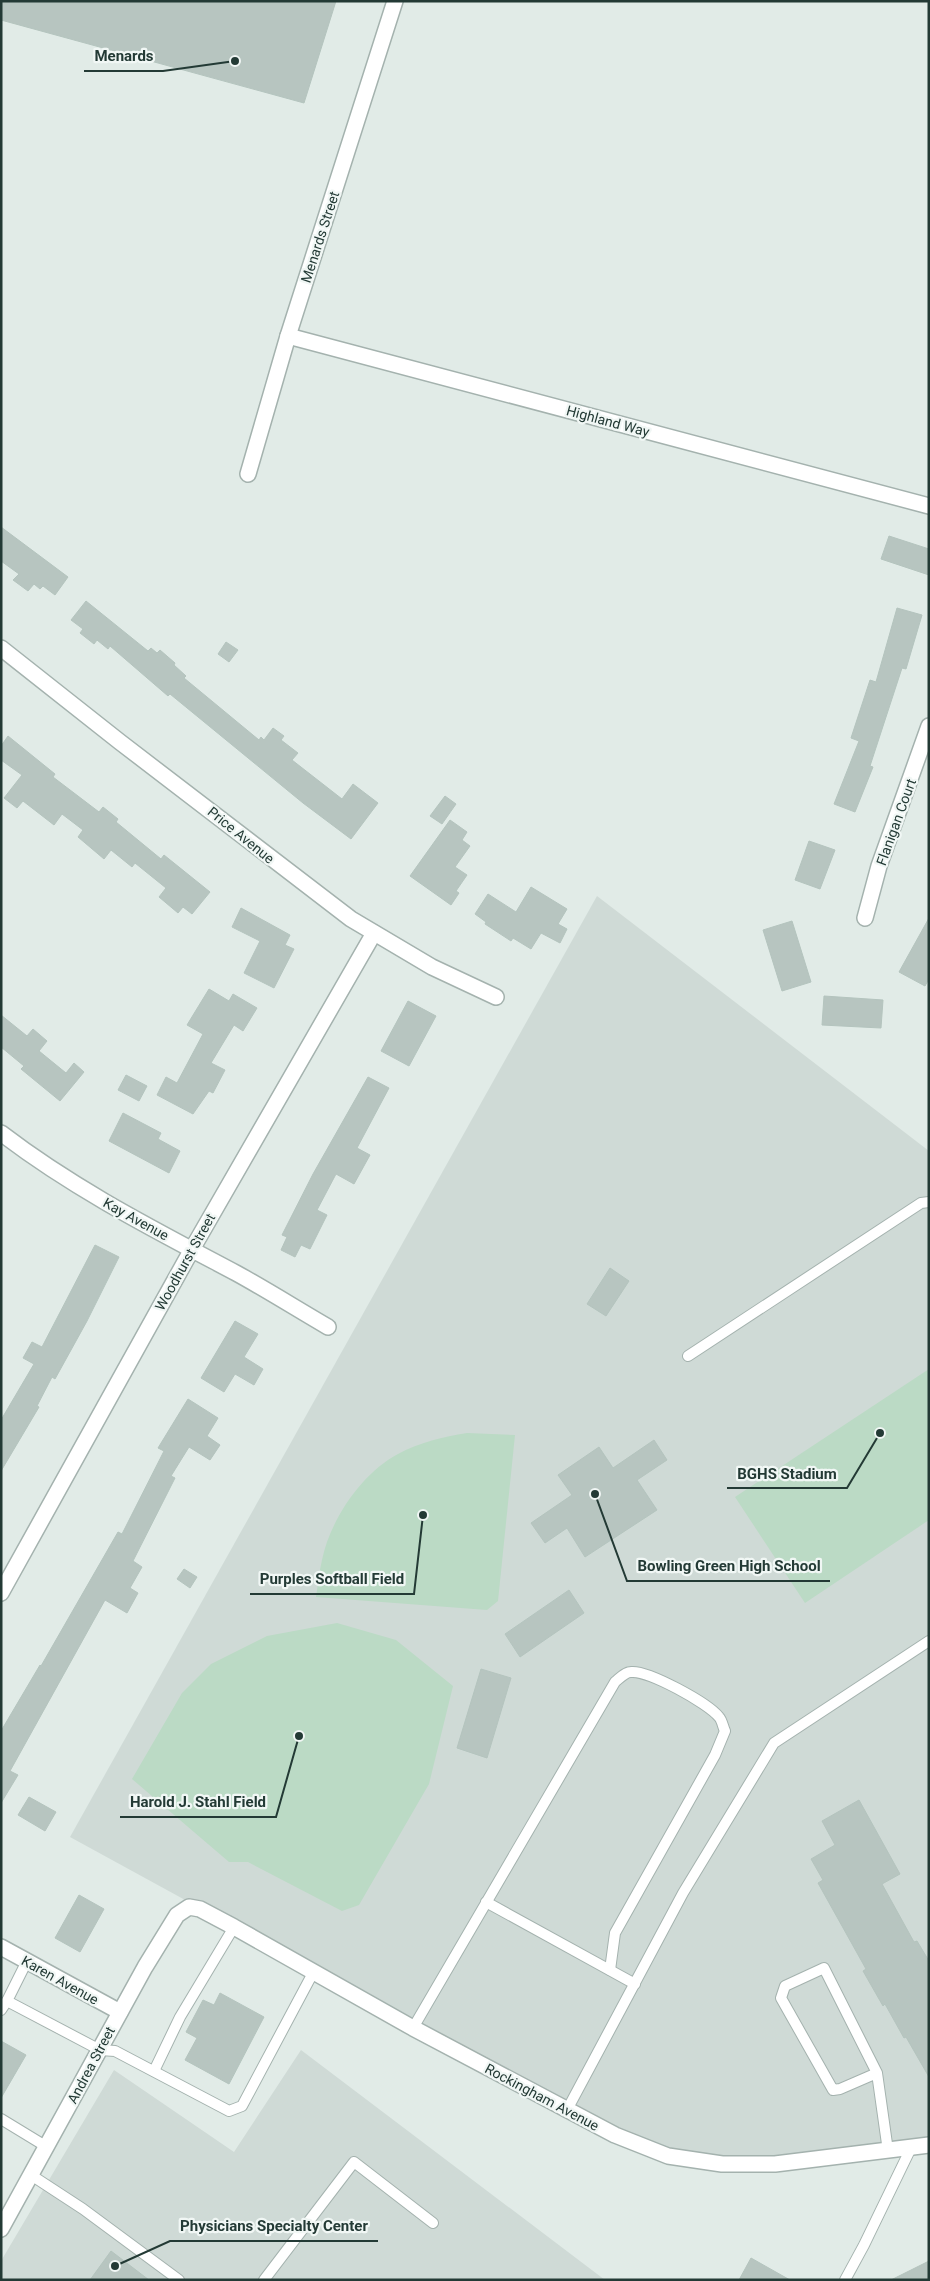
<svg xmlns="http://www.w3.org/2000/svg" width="930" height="2281" viewBox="0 0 930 2281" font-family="Roboto,sans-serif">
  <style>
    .built { fill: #cfdad6 }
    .pitch { fill: #bbdac5 }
    .building { fill: #b7c5c0; stroke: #b4c4be }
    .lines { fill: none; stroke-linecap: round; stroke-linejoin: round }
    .lane-casing { stroke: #a4b2ae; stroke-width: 12 }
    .street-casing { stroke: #a4b2ae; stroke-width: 18 }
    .lane { stroke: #fff; stroke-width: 10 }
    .street { stroke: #fff; stroke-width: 15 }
    .labels { text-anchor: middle; stroke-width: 4.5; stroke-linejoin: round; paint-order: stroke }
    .street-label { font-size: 14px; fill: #233a35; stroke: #f1f7f5 }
    .leader { fill: none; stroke: #233a35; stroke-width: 2 }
    .callout-dot { fill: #233a35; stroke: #f1f7f5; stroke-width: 2 }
    .callout-label { font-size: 15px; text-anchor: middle; font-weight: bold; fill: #233a35; stroke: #f1f7f5; stroke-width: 4.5; stroke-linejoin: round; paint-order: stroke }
  </style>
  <rect width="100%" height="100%" fill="#e1ebe7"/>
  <g class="built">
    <polygon points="597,896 929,1151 929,2145 801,2162 695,2161 615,2135 70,1837"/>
    <polygon points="301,2050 605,2280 1,2280 1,2261 114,2070 234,2152"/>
  </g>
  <g class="pitch">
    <polygon points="929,1369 929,1520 805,1603 735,1497"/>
    <path d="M467,1433L515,1435L498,1601L487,1610L316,1597C318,1585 319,1572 322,1560C330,1520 362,1473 398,1454C420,1442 443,1437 467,1433Z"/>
    <polygon points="337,1623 396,1640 453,1686 429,1784 359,1905 342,1911 248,1862 229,1862 132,1779 182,1693 211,1664 267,1636"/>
  </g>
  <g class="building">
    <polygon points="1,1 336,1 304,103 1,20"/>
    <polygon points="1,527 68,577 55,595 43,586 40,589 34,584 28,591 13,580 19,574 1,561"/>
    <polygon points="889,536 929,549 929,575 881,559"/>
    <polygon points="86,601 148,651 151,648 157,653 160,650 175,663 174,665 186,676 184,678 259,740 261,737 264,740 273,728 284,736 281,740 298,753 292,760 342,799 353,784 378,803 351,839 303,803 170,694 168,696 110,646 108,649 97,640 94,644 80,633 83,629 71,620"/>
    <polygon points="897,608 922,615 906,669 902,668 870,766 873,767 855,812 834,804 859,741 851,738 870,680 876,682"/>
    <polygon points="226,642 238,650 229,662 218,654"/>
    <polygon points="8,736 55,774 53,777 99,812 103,807 118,819 116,822 161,859 164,855 210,892 192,914 183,907 178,913 159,897 166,888 135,863 132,867 111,850 104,859 78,837 83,830 62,814 54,825 23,801 17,808 4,798 22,775 1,760 1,746"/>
    <polygon points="445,796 456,804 442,824 430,816"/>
    <polygon points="450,820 467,832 462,840 470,846 455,867 467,875 456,891 459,893 451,905 410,876"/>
    <polygon points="809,841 835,850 820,889 795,880"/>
    <polygon points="531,887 567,909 558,924 567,929 560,943 541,933 531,949 513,938 511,941 485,924 486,922 475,914 488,894 516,912"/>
    <polygon points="241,908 290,935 285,945 294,949 274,988 244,973 260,941 232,927"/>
    <polygon points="929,918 929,979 925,986 899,972"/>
    <polygon points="792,921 811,982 782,991 763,930"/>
    <polygon points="209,989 229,1001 233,994 257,1008 243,1031 234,1025 211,1063 225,1070 213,1093 209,1091 193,1114 157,1095 166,1077 177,1083 203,1034 187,1025"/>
    <polygon points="824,996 883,1000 881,1028 822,1025"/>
    <polygon points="408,1001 436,1016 409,1066 381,1051"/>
    <polygon points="1,1015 27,1036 33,1029 47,1041 39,1051 66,1073 74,1063 84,1072 60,1101 21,1069 24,1066 1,1047"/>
    <polygon points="126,1075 147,1086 139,1101 118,1090"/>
    <polygon points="368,1077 389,1088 357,1148 370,1155 354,1184 336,1174 317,1210 327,1215 310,1249 301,1245 295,1257 281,1250 287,1237 282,1235 313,1174"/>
    <polygon points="123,1113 161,1133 158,1139 180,1151 169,1173 109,1141"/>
    <polygon points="95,1245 119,1257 87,1321 55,1379 52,1377 37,1406 39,1407 1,1471 1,1420 34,1364 23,1358 32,1342 42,1347"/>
    <polygon points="610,1268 629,1281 606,1316 587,1304"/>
    <polygon points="235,1321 258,1334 244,1357 263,1369 254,1385 235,1374 224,1392 201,1378"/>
    <polygon points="188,1399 218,1418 207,1436 220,1445 210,1460 189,1447 171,1476 175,1478 133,1561 142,1567 130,1588 138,1593 127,1613 105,1600 10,1771 18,1775 1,1803 1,1731 40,1665 41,1666 118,1532 122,1534 164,1451 158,1448"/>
    <polygon points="654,1440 667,1460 637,1480 657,1510 585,1557 567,1528 545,1543 531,1523 572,1495 558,1475 599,1447 613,1468"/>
    <polygon points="184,1569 197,1577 190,1588 177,1579"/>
    <polygon points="569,1590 584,1613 520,1657 505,1634"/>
    <polygon points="481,1669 511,1678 487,1758 457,1748"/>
    <polygon points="29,1797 56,1812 45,1831 18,1815"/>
    <polygon points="859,1800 900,1874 882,1884 914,1942 917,1941 929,1961 929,2077 906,2037 904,2038 885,2004 883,2006 863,1971 866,1969 818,1883 823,1880 811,1859 835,1845 822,1821"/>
    <polygon points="79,1895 104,1909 80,1952 55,1938"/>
    <polygon points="220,1993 264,2017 229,2084 185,2060 197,2038 186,2032 203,2000 214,2005"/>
    <polygon points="1,2041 26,2055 1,2098"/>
    <polygon points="111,2251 149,2280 90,2280"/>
    <polygon points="751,2258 790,2280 739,2280"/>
    <polygon points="929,2261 929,2280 891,2280"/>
  </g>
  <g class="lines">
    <g class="lane-casing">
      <g id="lane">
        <polyline points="688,1356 921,1203 929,1202"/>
        <polyline points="486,1902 635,1984"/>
        <polyline points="27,1961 7,2001 100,2050 115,2051 229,2111 242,2106 314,1971"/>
        <polyline points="1,2010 7,2001"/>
        <path d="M413,2028L615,1682C620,1678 625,1672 631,1672C648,1670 708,1703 719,1717C722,1720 723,1727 725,1731L715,1755L615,1933L610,1970"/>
        <polyline points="154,2071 180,2017 234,1927"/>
        <polyline points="877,2073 840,2089 833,2090 781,1998 785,1986 824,1968 877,2073 888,2151"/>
        <polyline points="567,2110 683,1893 774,1743 929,1641"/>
        <polyline points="1,2119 47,2147"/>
        <polyline points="31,2175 83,2209 179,2280"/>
        <polyline points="264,2280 354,2162 433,2223"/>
        <polyline points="845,2280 864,2245 911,2148"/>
      </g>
    </g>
    <g class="street-casing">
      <g id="street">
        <polyline points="288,336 929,506"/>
        <polyline points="248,474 288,336 395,1"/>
        <polyline points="1,648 120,742 351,919 432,967 496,997"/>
        <polyline points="865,918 879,866 929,726"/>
        <path d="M1,1133C74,1189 155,1230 236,1273C267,1290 297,1309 328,1327"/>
        <polyline points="1,1593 191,1251 374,933"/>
        <polyline points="1,1947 120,2012"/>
        <polyline points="1,2229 145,1967 177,1915 189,1907 200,1909 234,1927 413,2028 615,2135 668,2156 722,2164 775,2164 929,2145"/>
      </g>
    </g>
    <use href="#lane" class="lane"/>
    <use href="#street" class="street"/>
  </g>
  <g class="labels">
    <g class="street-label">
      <text transform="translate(320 237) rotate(-72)" y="5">Menards Street</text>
      <text transform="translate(608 421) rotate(15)" y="5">Highland Way</text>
      <text transform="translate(896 822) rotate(-70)" y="5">Flanigan Court</text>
      <text transform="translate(241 835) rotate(39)" y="5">Price Avenue</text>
      <text transform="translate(136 1219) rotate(29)" y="5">Kay Avenue</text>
      <text transform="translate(185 1262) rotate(-61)" y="5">Woodhurst Street</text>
      <text transform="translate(60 1980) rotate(29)" y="5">Karen Avenue</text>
      <text transform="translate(91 2065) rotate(-62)" y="5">Andrea Street</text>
      <text transform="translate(542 2097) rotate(28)" y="5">Rockingham Avenue</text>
    </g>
  </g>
  <path class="leader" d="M235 61L163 71H84M880 1433L847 1488H727M595 1494L627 1581H830M423 1515L414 1594H250M299 1736L276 1817H120M115 2266L170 2241H378"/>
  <g class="callout-dot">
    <circle cx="235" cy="61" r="5"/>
    <circle cx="880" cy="1433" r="5"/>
    <circle cx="595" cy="1494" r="5"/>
    <circle cx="423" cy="1515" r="5"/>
    <circle cx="299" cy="1736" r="5"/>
    <circle cx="115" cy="2266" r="5"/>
  </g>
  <g class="callout-label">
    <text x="124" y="61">Menards</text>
    <text x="787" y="1479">BGHS Stadium</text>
    <text x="729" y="1571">Bowling Green High School</text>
    <text x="332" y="1584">Purples Softball Field</text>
    <text x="198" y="1807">Harold J. Stahl Field</text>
    <text x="274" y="2231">Physicians Specialty Center</text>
  </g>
  <rect width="930" height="2281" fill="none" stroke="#233a35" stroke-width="5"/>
</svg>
